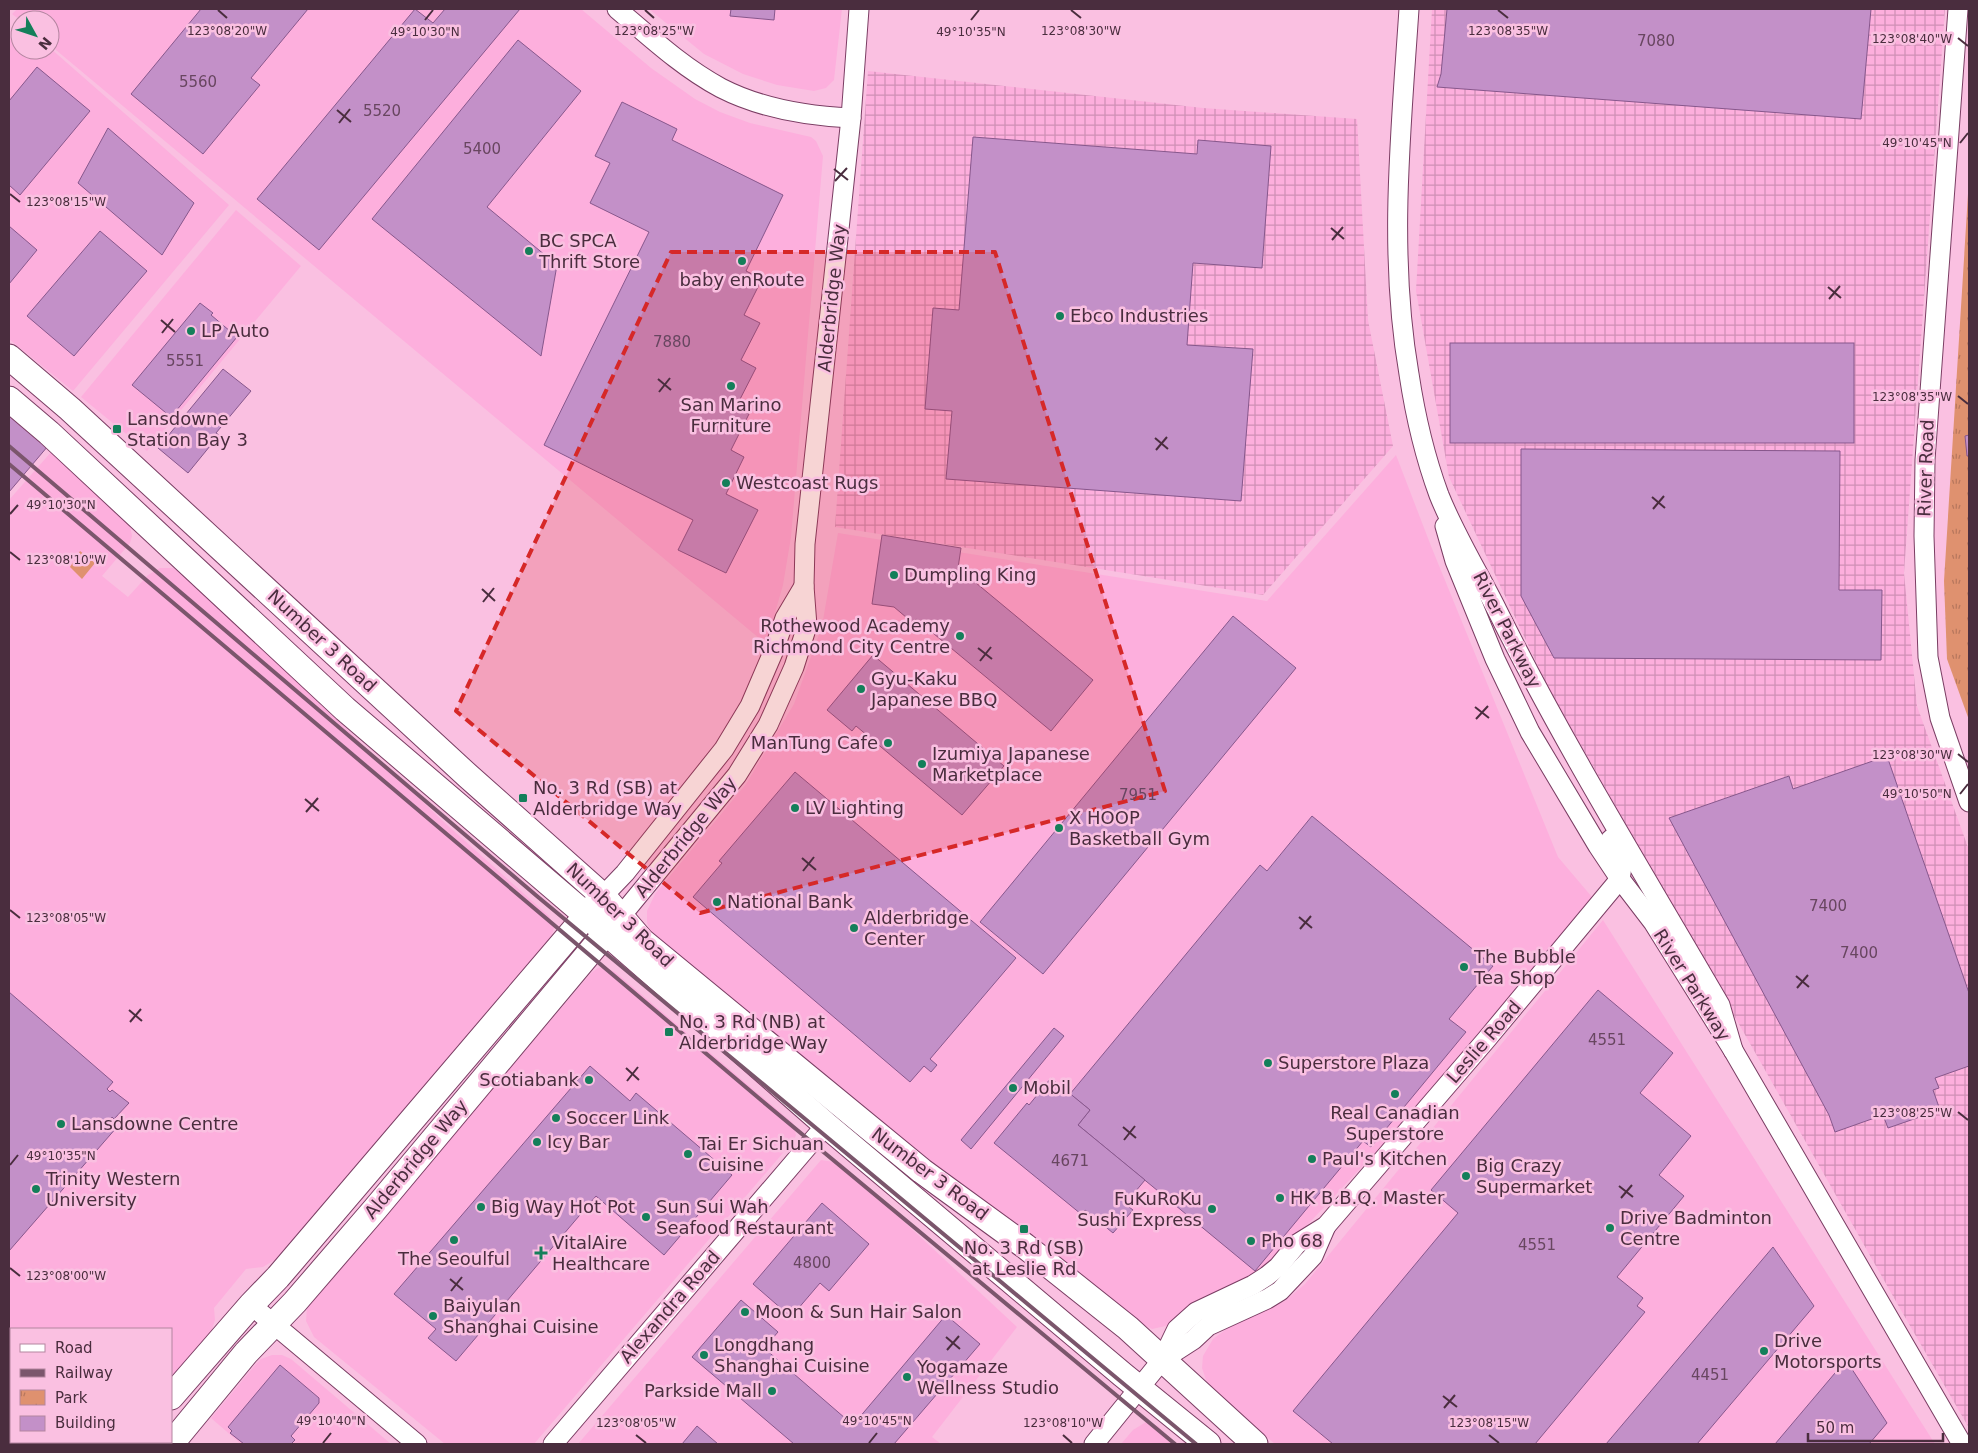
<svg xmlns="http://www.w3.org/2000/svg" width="1978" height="1453" viewBox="0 0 1978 1453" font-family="'DejaVu Sans',sans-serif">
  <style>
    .built { fill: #fdafdd }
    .industrial { fill: url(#industrial-grid) }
    .green { fill: #df916f }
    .park { fill: url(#park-tufts) }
    .building { fill: #c390c8; stroke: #87578c }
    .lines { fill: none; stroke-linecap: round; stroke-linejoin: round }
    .minor-casing { stroke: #7a3d63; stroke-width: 21 }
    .major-casing { stroke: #7a3d63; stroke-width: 27 }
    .minor { stroke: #fff; stroke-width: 19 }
    .major { stroke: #fff; stroke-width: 25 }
    .rail { stroke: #7b566c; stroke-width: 4 }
    .marked { fill: #d62828; fill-opacity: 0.2; stroke: #d62828; stroke-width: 4; stroke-dasharray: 10 6; stroke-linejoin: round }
    .ticks { fill: none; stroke: #4a2d3e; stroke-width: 2 }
    .poi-dot { fill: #147f5a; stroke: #fac0e1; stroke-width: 2 }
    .labels { text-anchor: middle; stroke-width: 5; stroke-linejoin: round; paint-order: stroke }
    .number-label { font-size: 15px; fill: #684660 }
    .poi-label { font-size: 18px; fill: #4a2d3e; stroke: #fac0e1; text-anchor: start }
    .street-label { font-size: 18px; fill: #4a2d3e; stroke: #fac0e1 }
    .ticks-label { font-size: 12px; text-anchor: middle; fill: #4a2d3e; stroke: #fac0e1; stroke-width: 5; stroke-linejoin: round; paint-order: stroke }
  </style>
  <defs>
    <pattern id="industrial-grid" width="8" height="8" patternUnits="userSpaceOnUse" patternTransform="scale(1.25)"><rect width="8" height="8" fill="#fdafdd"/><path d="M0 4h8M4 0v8" fill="none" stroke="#cf8fb5"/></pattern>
    <pattern id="park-tufts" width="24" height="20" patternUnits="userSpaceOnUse" patternTransform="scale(1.25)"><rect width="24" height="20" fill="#df916f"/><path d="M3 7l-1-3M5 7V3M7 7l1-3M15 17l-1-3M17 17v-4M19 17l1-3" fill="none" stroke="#b7775d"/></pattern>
  </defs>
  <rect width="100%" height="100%" fill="#fac0e1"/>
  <g class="built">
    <polygon points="17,9 581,9 651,68 695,99 720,112 750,123 811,137 816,141 823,156 791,537 783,585 766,644 50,45 50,20 20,20 12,14"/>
    <polygon points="649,9 842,9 834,80 826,88 814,91 777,85 743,74 704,54"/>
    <polygon points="20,26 20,50 50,50 50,48 229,205 73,391 9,339 9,39"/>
    <polygon points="236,210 301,266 147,451 81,397"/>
    <polygon points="52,451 130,525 132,536 130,543 102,576 128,597 148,575 160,568 173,568 185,575 446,824 549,916 554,928 551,938 278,1258 263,1267 246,1269 214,1308 215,1320 210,1336 171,1384 171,1329 11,1329 11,1442 122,1442 119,1444 9,1444 9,500"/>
    <polygon points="1396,455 1431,546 1558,857 1603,910 1267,1268 1194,1304 1170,1325 1152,1329 1142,1324 1054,1252 952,1183 652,934 647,923 647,911 655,894 746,784 794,704 822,626 838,533 1267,601"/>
    <polygon points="1603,920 1935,1444 1275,1444 1217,1394 1206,1380 1202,1368 1203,1356 1213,1339 1228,1328 1285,1301 1305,1284"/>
    <polygon points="604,967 615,972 793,1123 796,1135 794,1140 534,1444 445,1444 314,1337 306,1321 307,1307 591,973 598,968"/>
    <polygon points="821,1160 841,1163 1017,1327 932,1437 941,1444 578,1444"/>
    <polygon points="272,1355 282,1355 291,1359 391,1444 241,1444 211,1418 256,1364 261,1359"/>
    <polygon points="1146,1422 1158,1426 1175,1444 1121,1444 1133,1430"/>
  </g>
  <g class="industrial">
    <polygon points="1432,9 1945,9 1904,573 1917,706 1969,850 1969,1428 1898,1305 1547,685 1449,477 1416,291"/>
    <polygon points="868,71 1203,108 1357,119 1368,320 1393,446 1263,595 835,527"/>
  </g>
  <polygon class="green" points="80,551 95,563 82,579 70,567"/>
  <polygon class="park" points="1969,178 1969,720 1947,659 1944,581"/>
  <g class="building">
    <polygon points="201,9 308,9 251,78 260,85 203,154 131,94"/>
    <polygon points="415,9 433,23 445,9 520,9 319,250 257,199"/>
    <polygon points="731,9 775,9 774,20 730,16"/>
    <polygon points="1447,9 1871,9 1861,119 1437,87 1441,74"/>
    <polygon points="518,40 581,91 487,207 557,265 541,356 372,219"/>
    <polygon points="37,67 90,111 20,195 9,185 9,101"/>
    <polygon points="622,102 677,129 672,140 783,195 746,271 762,279 744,315 760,323 741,360 756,368 736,407 749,414 731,450 744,457 726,494 758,510 726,573 678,550 693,520 544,445 649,232 590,203 610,163 595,156"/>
    <polygon points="108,128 194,203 162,255 78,183"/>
    <polygon points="973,137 1197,154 1198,140 1271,146 1262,268 1193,263 1187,345 1253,349 1241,501 946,479 952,411 925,409 933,308 959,310"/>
    <polygon points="9,226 37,250 9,284"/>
    <polygon points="100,231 147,271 74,356 27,316"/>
    <polygon points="200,303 213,313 211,315 237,337 171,417 132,385"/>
    <rect x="1450" y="343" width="404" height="100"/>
    <polygon points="223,369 251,391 216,433 219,435 188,473 158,448"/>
    <polygon points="9,413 48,446 9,492"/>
    <polygon points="1969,435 1969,456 1967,456 1965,436"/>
    <polygon points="1521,449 1840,451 1839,590 1882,590 1881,660 1554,658 1521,596"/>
    <polygon points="882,535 961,548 958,568 1093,680 1051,731 916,619 913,623 894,607 872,604"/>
    <polygon points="1233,616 1296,668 1043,974 980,922"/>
    <polygon points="873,655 1004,766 962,815 856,726 852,731 827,710"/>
    <polygon points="1887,756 1969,993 1969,1066 1935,1078 1939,1088 1933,1090 1940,1110 1888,1128 1883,1115 1835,1132 1829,1115 1669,818 1789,776 1793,789"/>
    <polygon points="795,772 1016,958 930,1059 937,1065 931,1072 924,1066 910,1082 693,897 722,863 719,861"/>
    <polygon points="1312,816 1493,966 1449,1019 1466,1032 1371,1147 1363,1141 1255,1271 1078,1125 1090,1110 1070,1094 1260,865 1267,871"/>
    <polygon points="1598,990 1673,1053 1640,1093 1691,1136 1659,1175 1684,1196 1617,1277 1643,1298 1637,1306 1645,1312 1535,1444 1333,1444 1293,1411 1458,1213 1431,1190"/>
    <polygon points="9,992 113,1082 107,1089 110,1092 112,1090 129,1103 114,1119 112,1117 110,1121 117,1127 9,1251"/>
    <polygon points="1054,1028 1064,1036 971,1149 961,1140"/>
    <polygon points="590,1066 630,1101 636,1093 732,1175 664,1255 596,1196 456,1361 428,1338 436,1329 394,1294"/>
    <polygon points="1051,1078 1090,1110 1078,1125 1145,1180 1125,1204 1133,1210 1113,1233 1085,1210 1081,1214 994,1143 1027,1103 1029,1105"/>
    <polygon points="822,1203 869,1244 829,1291 820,1283 791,1317 753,1284"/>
    <polygon points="1773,1247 1814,1306 1697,1444 1606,1444"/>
    <polygon points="741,1300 778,1332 764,1348 853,1425 946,1315 980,1344 894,1444 794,1444 692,1357"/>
    <polygon points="1846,1360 1887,1423 1869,1444 1775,1444"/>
    <polygon points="280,1365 319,1398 319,1403 291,1436 295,1440 291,1444 244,1444 230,1433 232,1431 228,1427"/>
    <polygon points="697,1426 718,1444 682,1444"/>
  </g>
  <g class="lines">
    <g class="minor-casing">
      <g id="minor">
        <path d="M617,9C650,37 682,67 721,88C760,108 807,116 851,118"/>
        <path d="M1409,9C1401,130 1388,253 1409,374C1415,414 1425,457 1439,495C1455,535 1478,572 1497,610C1564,745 1644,874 1720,1005L1733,1050"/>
        <polyline points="1958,9 1925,460 1924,536 1928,657 1940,718 1969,802"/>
        <polyline points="1445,526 1455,561 1495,659 1530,732 1598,846 1620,879 1653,922 1733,1050 1962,1444"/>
        <polyline points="603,896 625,873 724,749 750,706 774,650 785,618 804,586"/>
        <polyline points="621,916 737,775 768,725 794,667 807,626 804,586 805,544 851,118 859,9"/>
        <polyline points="251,1305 417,1444"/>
        <polyline points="1162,1360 1193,1340 1208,1326 1267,1299 1280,1291 1313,1256 1326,1226"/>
        <polyline points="553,1444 826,1125"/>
        <path d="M1094,1444L1162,1360L1177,1329L1196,1312L1253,1285L1267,1276L1278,1267L1297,1244L1326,1226L1486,1040L1620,879C1624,861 1621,855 1611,839"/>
      </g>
    </g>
    <g class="major-casing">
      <g id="major">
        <polyline points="9,357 70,409 468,776 603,896 642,941 922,1171 1025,1246 1128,1328 1255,1444"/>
        <polyline points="9,399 49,433 345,709 586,915 826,1125 1123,1375 1208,1444"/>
        <polyline points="171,1397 251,1305 278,1277 597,903"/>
        <polyline points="131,1444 133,1442"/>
        <polyline points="171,1444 246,1353 295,1302 376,1208 616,921"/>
      </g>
    </g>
    <use href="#minor" class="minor"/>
    <use href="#major" class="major"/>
    <g class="rail">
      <polyline points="9,446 538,897 1196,1444"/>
      <polyline points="9,464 761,1100 1175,1444"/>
    </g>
  </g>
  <path class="marked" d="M671,252H995L1165,791L700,913L456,711Z"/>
  <path class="ticks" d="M218,10L227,18M645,10L654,18M1071,10L1081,18M1498,10L1508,18M425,20L433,10M971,20L979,10M1958,38L1968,46M337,110L351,122M339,123L350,109M1960,143L1968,133M834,169L848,180M835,181L847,168M10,194L20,202M1331,228L1344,239M1332,240L1343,227M1828,287L1841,298M1829,299L1840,286M161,320L175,332M162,333L173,319M658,379L671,390M659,392L670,378M1958,396L1968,404M1155,438L1168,449M1156,450L1167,437M1652,497L1665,508M1653,509L1664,496M10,514L18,505M10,552L20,560M482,589L495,601M483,602L494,588M978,648L992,659M980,661L991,647M1475,707L1489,718M1476,719L1488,706M1958,754L1968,762M1960,794L1968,784M305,799L319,811M306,812L318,798M802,858L816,870M803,871L814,857M10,910L20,918M1299,917L1312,928M1300,929L1311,916M1796,976L1809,987M1797,988L1808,975M129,1010L142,1021M130,1022L141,1009M626,1068L639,1080M627,1081L638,1067M1958,1112L1968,1120M1123,1127L1136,1138M1124,1140L1135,1126M10,1165L18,1155M1619,1186L1633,1197M1621,1198L1632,1185M10,1268L20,1276M450,1279L463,1290M451,1291L462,1277M946,1337L960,1349M947,1350L959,1336M1443,1396L1457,1407M1444,1408L1455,1395M636,1435L646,1443M1063,1435L1072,1443M1489,1435L1499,1443M323,1443L331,1433M869,1443L877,1433"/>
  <g class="poi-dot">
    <circle cx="529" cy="251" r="5"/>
    <circle cx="742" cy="261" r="5"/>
    <circle cx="1060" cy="316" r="5"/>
    <circle cx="191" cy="331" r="5"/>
    <circle cx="731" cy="386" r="5"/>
    <rect x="112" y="424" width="10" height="10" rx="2.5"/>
    <circle cx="726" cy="483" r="5"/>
    <circle cx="894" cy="575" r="5"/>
    <circle cx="960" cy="636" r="5"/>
    <circle cx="861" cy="689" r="5"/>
    <circle cx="888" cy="743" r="5"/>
    <circle cx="922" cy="764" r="5"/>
    <rect x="518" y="793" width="10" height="10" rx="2.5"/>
    <circle cx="795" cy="808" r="5"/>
    <circle cx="1059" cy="828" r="5"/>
    <circle cx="717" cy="902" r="5"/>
    <circle cx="854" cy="928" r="5"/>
    <circle cx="1464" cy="967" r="5"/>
    <rect x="664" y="1027" width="10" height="10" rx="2.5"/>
    <circle cx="1268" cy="1063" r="5"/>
    <circle cx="589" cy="1080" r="5"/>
    <circle cx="1013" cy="1088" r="5"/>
    <circle cx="1395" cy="1094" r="5"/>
    <circle cx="556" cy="1118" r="5"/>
    <circle cx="61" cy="1124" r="5"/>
    <circle cx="537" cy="1142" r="5"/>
    <circle cx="688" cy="1154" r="5"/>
    <circle cx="1312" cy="1159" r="5"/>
    <circle cx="1466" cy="1176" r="5"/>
    <circle cx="36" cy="1189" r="5"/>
    <circle cx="1280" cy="1198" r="5"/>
    <circle cx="481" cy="1207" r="5"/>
    <circle cx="1212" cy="1209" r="5"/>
    <circle cx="646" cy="1217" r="5"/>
    <circle cx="1610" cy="1228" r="5"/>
    <rect x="1019" y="1224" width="10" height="10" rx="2.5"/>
    <circle cx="454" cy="1240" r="5"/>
    <circle cx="1251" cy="1241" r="5"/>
    <path d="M538.5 1245.5h5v5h5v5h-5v5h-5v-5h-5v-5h5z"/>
    <circle cx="745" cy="1312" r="5"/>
    <circle cx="433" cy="1316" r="5"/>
    <circle cx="1764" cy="1351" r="5"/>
    <circle cx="704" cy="1355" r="5"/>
    <circle cx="907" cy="1377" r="5"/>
    <circle cx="772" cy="1391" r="5"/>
  </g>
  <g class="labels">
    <g class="number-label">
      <text x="1656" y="46">7080</text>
      <text x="198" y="87">5560</text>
      <text x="382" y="116">5520</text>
      <text x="482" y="154">5400</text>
      <text x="672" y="347">7880</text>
      <text x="185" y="366">5551</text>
      <text x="1138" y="800">7951</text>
      <text x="1828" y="911">7400</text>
      <text x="1859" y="958">7400</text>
      <text x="1607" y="1045">4551</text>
      <text x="1070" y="1166">4671</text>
      <text x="1537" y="1250">4551</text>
      <text x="812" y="1268">4800</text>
      <text x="1710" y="1380">4451</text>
    </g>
    <g class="poi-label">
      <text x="539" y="247">BC SPCA<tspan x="539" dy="21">Thrift Store</tspan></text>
      <text x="742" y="286" text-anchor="middle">baby enRoute</text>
      <text x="1070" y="322">Ebco Industries</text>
      <text x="201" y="337">LP Auto</text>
      <text x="731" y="411" text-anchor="middle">San Marino<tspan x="731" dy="21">Furniture</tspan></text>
      <text x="127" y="425">Lansdowne<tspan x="127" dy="21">Station Bay 3</tspan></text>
      <text x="736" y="489">Westcoast Rugs</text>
      <text x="904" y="581">Dumpling King</text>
      <text x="950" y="632" text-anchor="end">Rothewood Academy<tspan x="950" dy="21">Richmond City Centre</tspan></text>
      <text x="871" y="685">Gyu-Kaku<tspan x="871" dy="21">Japanese BBQ</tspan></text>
      <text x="878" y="749" text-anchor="end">ManTung Cafe</text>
      <text x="932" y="760">Izumiya Japanese<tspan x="932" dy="21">Marketplace</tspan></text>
      <text x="533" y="794">No. 3 Rd (SB) at<tspan x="533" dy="21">Alderbridge Way</tspan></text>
      <text x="805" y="814">LV Lighting</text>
      <text x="1069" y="824">X HOOP<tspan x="1069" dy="21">Basketball Gym</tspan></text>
      <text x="727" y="908">National Bank</text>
      <text x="864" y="924">Alderbridge<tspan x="864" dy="21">Center</tspan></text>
      <text x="1474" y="963">The Bubble<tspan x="1474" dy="21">Tea Shop</tspan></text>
      <text x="679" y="1028">No. 3 Rd (NB) at<tspan x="679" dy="21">Alderbridge Way</tspan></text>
      <text x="1278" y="1069">Superstore Plaza</text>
      <text x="579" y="1086" text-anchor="end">Scotiabank</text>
      <text x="1023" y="1094">Mobil</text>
      <text x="1395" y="1119" text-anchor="middle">Real Canadian<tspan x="1395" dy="21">Superstore</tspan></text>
      <text x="566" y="1124">Soccer Link</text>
      <text x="71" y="1130">Lansdowne Centre</text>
      <text x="547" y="1148">Icy Bar</text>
      <text x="698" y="1150">Tai Er Sichuan<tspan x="698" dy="21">Cuisine</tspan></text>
      <text x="1322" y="1165">Paul's Kitchen</text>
      <text x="1476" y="1172">Big Crazy<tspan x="1476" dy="21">Supermarket</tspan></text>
      <text x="46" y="1185">Trinity Western<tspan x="46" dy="21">University</tspan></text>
      <text x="1290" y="1204">HK B.B.Q. Master</text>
      <text x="1202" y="1205" text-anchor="end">FuKuRoKu<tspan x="1202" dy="21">Sushi Express</tspan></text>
      <text x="491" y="1213">Big Way Hot Pot</text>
      <text x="656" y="1213">Sun Sui Wah<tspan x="656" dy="21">Seafood Restaurant</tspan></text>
      <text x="1620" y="1224">Drive Badminton<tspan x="1620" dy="21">Centre</tspan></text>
      <text x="1261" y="1247">Pho 68</text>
      <text x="552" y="1249">VitalAire<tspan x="552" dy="21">Healthcare</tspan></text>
      <text x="1024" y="1254" text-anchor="middle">No. 3 Rd (SB)<tspan x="1024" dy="21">at Leslie Rd</tspan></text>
      <text x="454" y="1265" text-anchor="middle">The Seoulful</text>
      <text x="443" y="1312">Baiyulan<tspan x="443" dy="21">Shanghai Cuisine</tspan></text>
      <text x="755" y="1318">Moon &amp; Sun Hair Salon</text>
      <text x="1774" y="1347">Drive<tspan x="1774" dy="21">Motorsports</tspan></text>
      <text x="714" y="1351">Longdhang<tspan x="714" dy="21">Shanghai Cuisine</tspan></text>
      <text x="917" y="1373">Yogamaze<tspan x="917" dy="21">Wellness Studio</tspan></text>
      <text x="762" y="1397" text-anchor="end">Parkside Mall</text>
    </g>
    <g class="street-label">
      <text transform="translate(832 298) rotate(-84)" y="6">Alderbridge Way</text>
      <text transform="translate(1926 468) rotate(-88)" y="6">River Road</text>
      <text transform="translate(1507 630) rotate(63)" y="6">River Parkway</text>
      <text transform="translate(322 641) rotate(43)" y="6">Number 3 Road</text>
      <text transform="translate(686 837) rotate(-51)" y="6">Alderbridge Way</text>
      <text transform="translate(620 915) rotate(44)" y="6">Number 3 Road</text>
      <text transform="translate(1692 985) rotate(58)" y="6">River Parkway</text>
      <text transform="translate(1484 1042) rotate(-49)" y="6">Leslie Road</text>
      <text transform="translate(416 1159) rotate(-50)" y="6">Alderbridge Way</text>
      <text transform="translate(930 1174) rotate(37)" y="6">Number 3 Road</text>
      <text transform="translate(670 1307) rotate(-49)" y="6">Alexandra Road</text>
    </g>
  </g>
  <g class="ticks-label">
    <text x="227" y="35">123°08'20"W</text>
    <text x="654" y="35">123°08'25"W</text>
    <text x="1081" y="35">123°08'30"W</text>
    <text x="1508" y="35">123°08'35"W</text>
    <text x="425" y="36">49°10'30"N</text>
    <text x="971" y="36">49°10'35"N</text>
    <text x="1912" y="43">123°08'40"W</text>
    <text x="1917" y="147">49°10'45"N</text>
    <text x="66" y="206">123°08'15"W</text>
    <text x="1912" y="401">123°08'35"W</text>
    <text x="61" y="509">49°10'30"N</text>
    <text x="66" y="564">123°08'10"W</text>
    <text x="1912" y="759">123°08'30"W</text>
    <text x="1917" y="798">49°10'50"N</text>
    <text x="66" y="922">123°08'05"W</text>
    <text x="1912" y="1117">123°08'25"W</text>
    <text x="61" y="1160">49°10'35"N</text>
    <text x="66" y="1280">123°08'00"W</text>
    <text x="331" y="1425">49°10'40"N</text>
    <text x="877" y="1425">49°10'45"N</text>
    <text x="636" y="1427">123°08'05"W</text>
    <text x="1063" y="1427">123°08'10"W</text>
    <text x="1489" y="1427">123°08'15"W</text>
  </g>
  <rect width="1978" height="1453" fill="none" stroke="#4a2d3e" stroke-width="20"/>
  <rect x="10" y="1328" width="162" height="115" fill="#fac0e1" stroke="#b485a0"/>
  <rect x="20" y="1344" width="25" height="8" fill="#ffffff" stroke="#b485a0"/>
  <text x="55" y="1353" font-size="15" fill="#4a2d3e">Road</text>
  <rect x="20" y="1369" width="25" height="8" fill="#7b566c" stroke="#b485a0"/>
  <text x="55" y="1378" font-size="15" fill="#4a2d3e">Railway</text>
  <rect x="20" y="1390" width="25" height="15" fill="url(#park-tufts)" stroke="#b485a0"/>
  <text x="55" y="1403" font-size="15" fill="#4a2d3e">Park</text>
  <rect x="20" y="1416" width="25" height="15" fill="#c390c8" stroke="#b485a0"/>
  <text x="55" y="1428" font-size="15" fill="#4a2d3e">Building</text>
  <g transform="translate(35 35) rotate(130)"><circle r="24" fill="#fac0e1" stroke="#b485a0"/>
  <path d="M0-4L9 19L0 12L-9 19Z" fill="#147f5a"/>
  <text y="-8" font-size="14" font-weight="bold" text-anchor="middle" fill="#4a2d3e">N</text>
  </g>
  <path d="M1808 1433v8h135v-8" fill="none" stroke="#4a2d3e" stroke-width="2.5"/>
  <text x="1816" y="1433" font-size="15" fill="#4a2d3e" stroke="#fac0e1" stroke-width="4" paint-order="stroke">50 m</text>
</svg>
